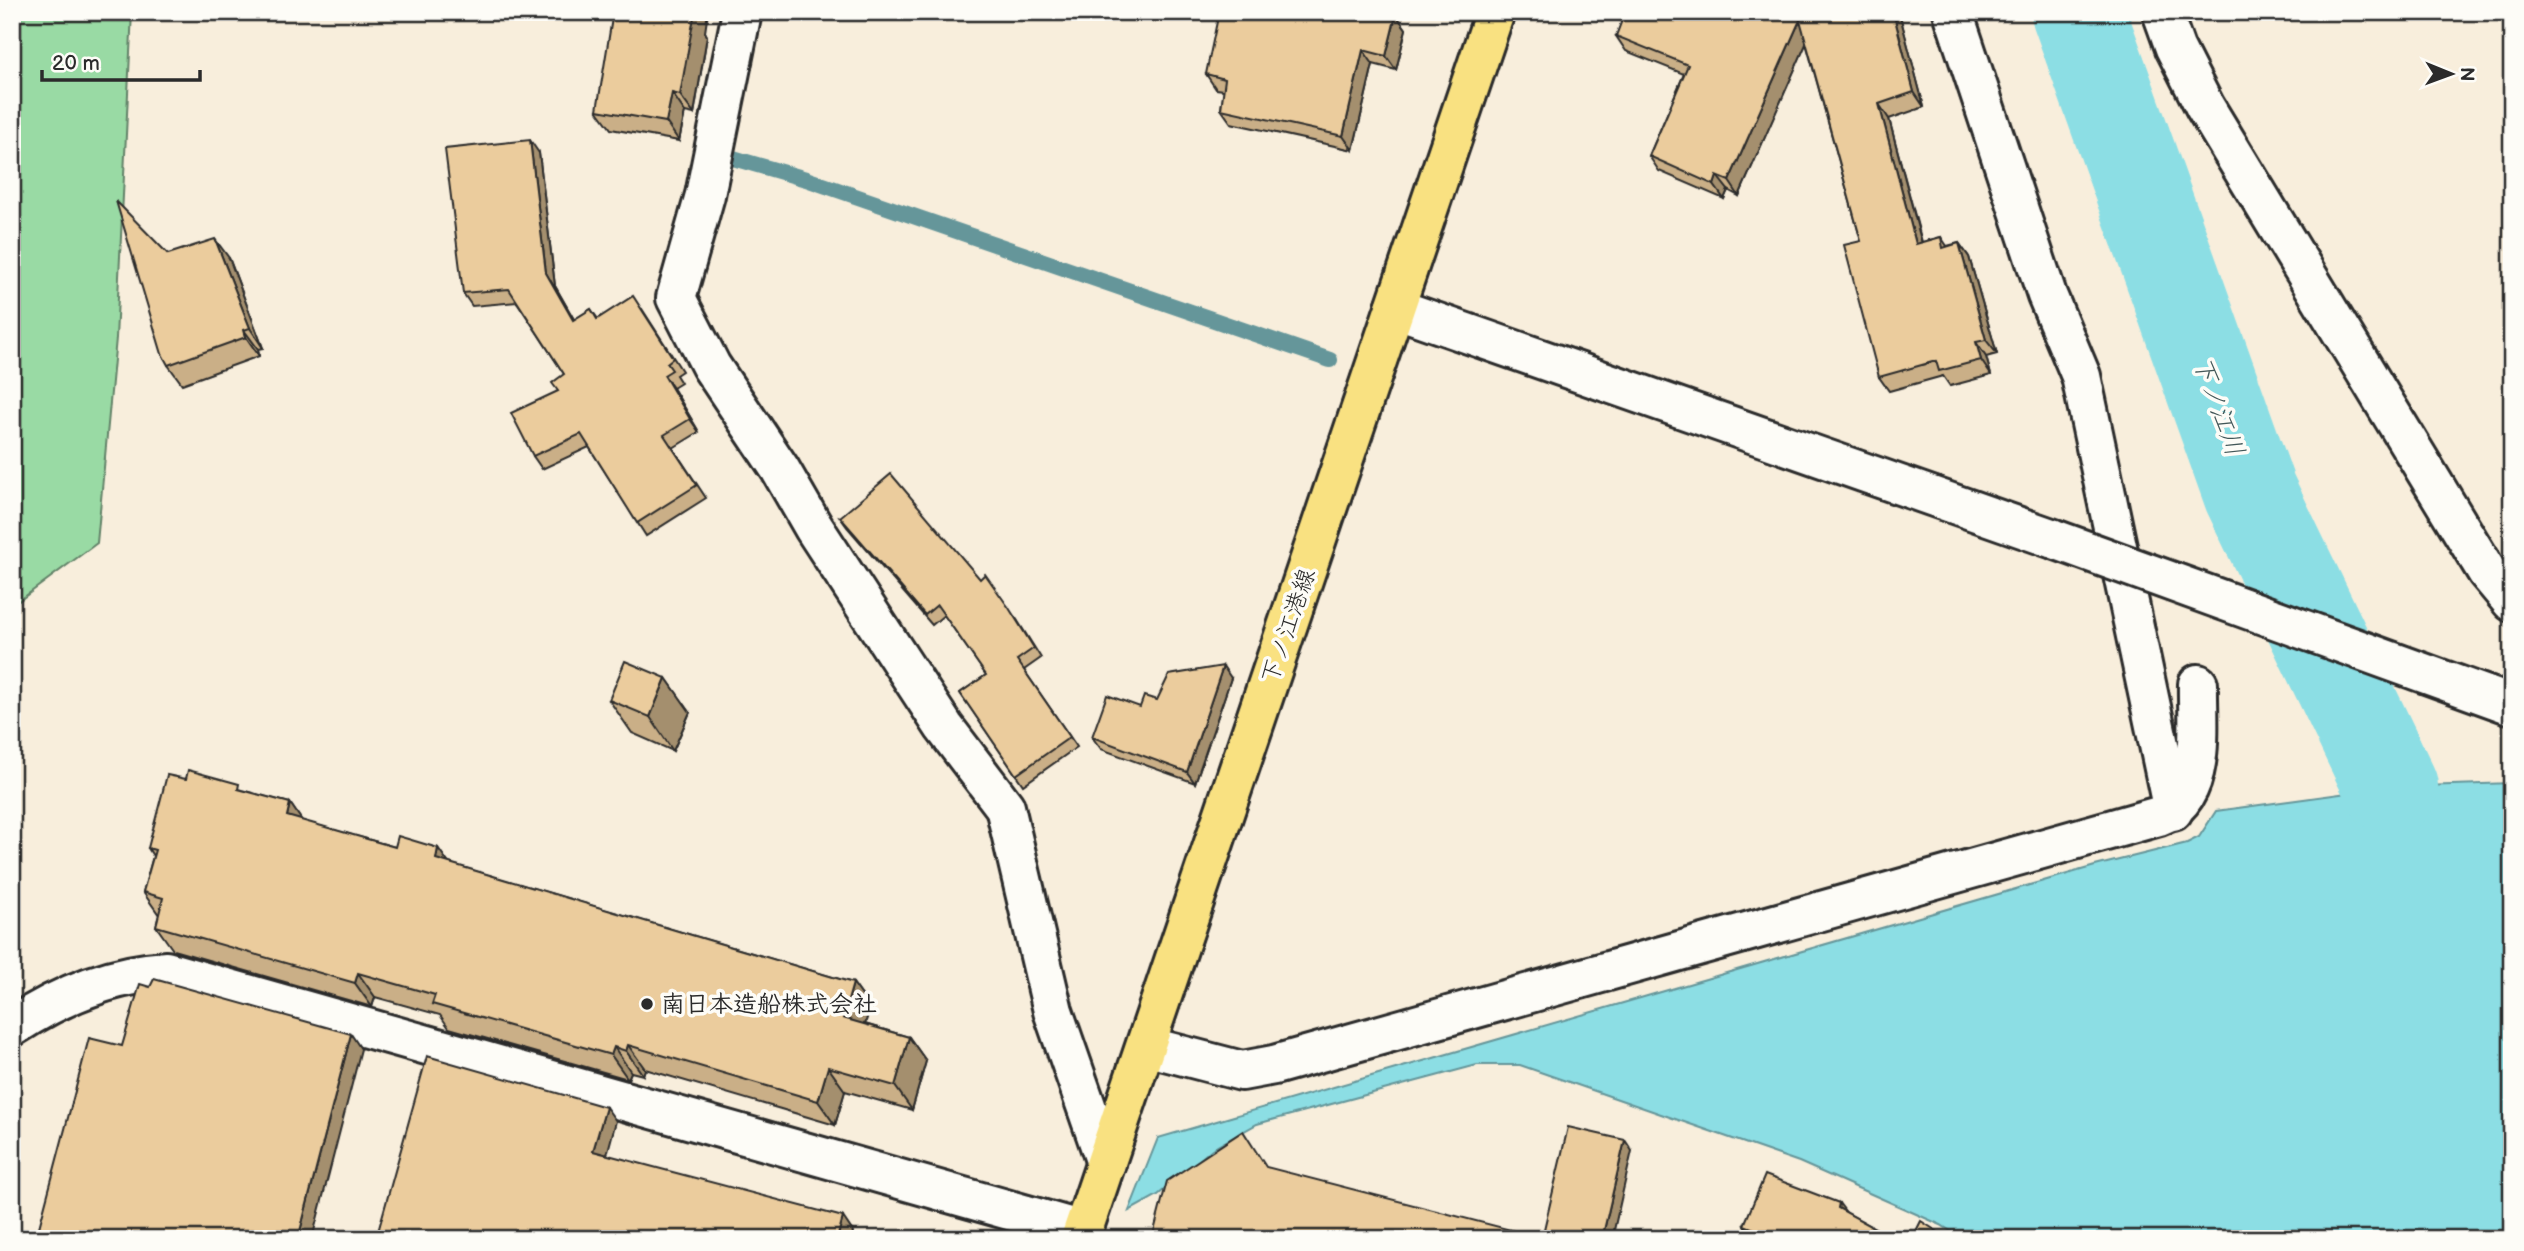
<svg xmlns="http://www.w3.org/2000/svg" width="2524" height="1251" viewBox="0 0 2524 1251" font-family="'Balsamiq Sans','Klee One',sans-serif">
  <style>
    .green { fill: #99daa4; stroke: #628268; stroke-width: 2 }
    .water { fill: #8cdee4; stroke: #65969a; stroke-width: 2 }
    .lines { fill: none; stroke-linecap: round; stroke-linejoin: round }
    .stream { stroke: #65969a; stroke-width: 16 }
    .river { stroke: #8cdee4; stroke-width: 94 }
    .minor-casing { stroke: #2b2b2b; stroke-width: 44 }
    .major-casing { stroke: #2b2b2b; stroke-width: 44 }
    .minor { stroke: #fdfcf7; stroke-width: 38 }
    .major { stroke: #f9e181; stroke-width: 38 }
    .minor-bridge-casing { stroke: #2b2b2b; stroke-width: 44; stroke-linecap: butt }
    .minor-bridge { stroke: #fdfcf7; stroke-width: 38 }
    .wall { fill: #caaf87; stroke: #2b2b2b; stroke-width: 2 }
    .shaded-wall { fill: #a48f6e; stroke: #2b2b2b; stroke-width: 2 }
    .building { fill: #ebcc9d; stroke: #2b2b2b; stroke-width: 2 }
    .poi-dot { fill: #2b2b2b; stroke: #fdfcf7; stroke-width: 2.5 }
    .labels { text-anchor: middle; stroke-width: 7; stroke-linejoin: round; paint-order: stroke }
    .street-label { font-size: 24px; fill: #2b2b2b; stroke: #fdfcf7 }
    .poi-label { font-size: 24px; font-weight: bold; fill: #2b2b2b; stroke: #fdfcf7; text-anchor: start }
    .water-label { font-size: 26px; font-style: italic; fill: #435859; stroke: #fdfcf7 }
  </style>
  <rect width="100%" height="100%" fill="#f8eedc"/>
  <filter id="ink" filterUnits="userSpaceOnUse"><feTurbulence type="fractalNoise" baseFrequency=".0143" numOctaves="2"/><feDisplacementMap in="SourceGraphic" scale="14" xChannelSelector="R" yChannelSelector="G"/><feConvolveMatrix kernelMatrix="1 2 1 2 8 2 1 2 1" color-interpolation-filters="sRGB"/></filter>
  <g filter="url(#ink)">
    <polygon class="green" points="12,12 132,12 116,338 97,543 12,606"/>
    <polygon class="water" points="2512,783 2512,1239 1963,1239 1941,1225 1799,1162 1520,1065 1477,1065 1257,1124 1212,1149 1158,1195 1129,1211 1158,1138 2095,866 2187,843 2199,837 2216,811 2391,787"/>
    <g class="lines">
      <polyline class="stream" points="733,158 806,179 1330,360"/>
      <polyline class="river" points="2078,12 2250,493 2391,787"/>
      <g class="minor-casing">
        <g id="minor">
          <polyline points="742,12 705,195 676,298 711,366 780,469 814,528 944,727 1005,807 1053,1011 1106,1163"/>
          <polyline points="1953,12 2047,295 2081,376 2173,811"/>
          <polyline points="2162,12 2175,48 2205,107 2487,572 2512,602"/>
          <polyline points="1395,308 2054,539"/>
          <path d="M12,1027C59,996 111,974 166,971L1083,1231"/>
          <path d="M1146,1046L1242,1071L1274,1065L2159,816C2208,799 2197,726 2198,684"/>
        </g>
      </g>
      <g class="major-casing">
        <polyline id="major" points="1080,1239 1495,12"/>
      </g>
      <use href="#minor" class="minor"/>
      <use href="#major" class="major"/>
      <g class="minor-bridge-casing">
        <polyline id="minor-bridge" points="2054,539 2512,705"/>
      </g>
      <use href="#minor-bridge" class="minor-bridge"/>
    </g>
    <g class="wall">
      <polygon points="1899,12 1924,107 1889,119 1922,242 1941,237 1947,246 1959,243 1969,257 1997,354 1986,357 1991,375 1950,386 1943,376 1889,391 1879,377 1861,241 1806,43 1739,196 1728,190 1724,199 1659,171 1649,156 1684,74 1626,51 1616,36"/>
      <polygon points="1396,15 1406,29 1396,70 1373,64 1353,150 1231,123 1221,109 1224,90 1216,89 1206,74"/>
      <polygon points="705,32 707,36 694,114 685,112 679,141 611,129 597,110"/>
      <polygon points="539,153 555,286 574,320 591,309 598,319 642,309 682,371 676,375 681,383 673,388 699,432 673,448 706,498 646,536 589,447 542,469 533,456 564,374 517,302 472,306 463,293"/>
      <polygon points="168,254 229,258 263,348 258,349 259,356 182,384 168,365"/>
      <polygon points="840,517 980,579 1016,618 1041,658 1024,670 1077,747 1023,785 960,693 986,675 944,615 932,625 847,527"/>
      <polygon points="666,678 690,712 673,751 632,733 609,700"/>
      <polygon points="1231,678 1195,783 1101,749 1092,737 1140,707 1157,700"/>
      <polygon points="244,791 290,803 302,821 395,847 438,848 448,863 853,983 870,1007 865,1024 909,1037 926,1061 912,1110 845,1091 835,1125 645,1069 643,1075 631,1072 628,1079 449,1028 440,1015 375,997 372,1007 173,950 156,926 159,915 143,892 153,856 148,848"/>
      <polygon points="1846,1213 1895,1239 1754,1239 1744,1225"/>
    </g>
    <g class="shaded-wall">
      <polygon points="691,12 708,12 705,32 707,36 694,114 680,95"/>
      <polygon points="1893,12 1899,12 1924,107 1914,92"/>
      <polygon points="1396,15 1406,29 1396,70 1386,56"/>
      <polygon points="1800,20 1810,35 1739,196 1729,181"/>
      <polygon points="1363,50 1373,64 1353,150 1343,136"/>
      <polygon points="672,93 685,112 679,141 666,122"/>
      <polygon points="1879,104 1889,119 1926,259 1916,244"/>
      <polygon points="530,140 539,153 555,286 582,333 573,320 546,273"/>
      <polygon points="1717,176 1728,190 1724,199 1714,185"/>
      <polygon points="215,239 229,258 263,348 250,328"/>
      <polygon points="1959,243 1969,257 1997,354 1986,340"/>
      <polygon points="244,330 258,349 259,356 246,337"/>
      <polygon points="1976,342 1986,357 1991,375 1981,360"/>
      <polygon points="664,375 673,388 699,432 690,419"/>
      <polygon points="1223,666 1231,678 1195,783 1187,772"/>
      <polygon points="666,678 690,712 673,751 650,717"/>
      <polygon points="290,803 307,828 287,816"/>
      <polygon points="438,848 455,872 436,859"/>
      <polygon points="358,973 375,997 372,1007 355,983"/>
      <polygon points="853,983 870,1007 860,1042 843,1018"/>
      <polygon points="351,1034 361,1049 312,1239 298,1239"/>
      <polygon points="909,1037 926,1061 912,1110 895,1086"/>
      <polygon points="628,1045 645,1069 643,1075 626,1051"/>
      <polygon points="614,1047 631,1072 628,1079 611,1055"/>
      <polygon points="828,1067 845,1091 835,1125 818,1101"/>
      <polygon points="606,1107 616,1121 604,1166 593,1151"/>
      <polygon points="1625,1140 1632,1151 1612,1239 1602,1239"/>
      <polygon points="1839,1203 1851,1219 1838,1208"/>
      <polygon points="843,1217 853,1232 851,1239 837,1239"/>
    </g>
    <g class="building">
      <polygon points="613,12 691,12 691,16 694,17 680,95 672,93 666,122 597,110"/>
      <polygon points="1219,12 1385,12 1396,15 1386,56 1363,50 1343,136 1221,109 1225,79 1206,74"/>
      <polygon points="1625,12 1893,12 1914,92 1879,104 1916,244 1941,237 1943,248 1959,243 1986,340 1976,342 1981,360 1939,371 1936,361 1879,377 1844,245 1861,241 1800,20 1729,181 1717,176 1714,185 1649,156 1688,65 1616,36"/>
      <polygon points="530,140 546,273 573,320 591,309 597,319 633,296 673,358 667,363 672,370 664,375 690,419 664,435 697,485 637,523 581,434 533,456 511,413 558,391 552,383 564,374 509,289 463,293 445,149"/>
      <polygon points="116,201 168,254 215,239 250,328 244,330 246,337 168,365 162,354"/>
      <polygon points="891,474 980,579 985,574 1009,608 1034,648 1017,660 1070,737 1016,775 960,693 986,675 937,605 925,615 840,517"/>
      <polygon points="625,661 666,678 650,717 609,700"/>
      <polygon points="1223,666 1187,772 1092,737 1107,695 1140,707 1144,696 1157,700 1169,675"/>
      <polygon points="188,770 239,784 238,789 290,803 287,816 395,847 398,836 438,848 436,859 853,983 843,1018 909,1037 895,1086 828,1067 818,1101 628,1045 626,1051 614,1047 611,1055 432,1004 435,995 358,973 355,983 156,926 163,898 143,892 155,850 148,848 167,775 186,779"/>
      <polygon points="154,979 351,1034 298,1239 36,1239 89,1038 122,1046 140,984 150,987"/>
      <polygon points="427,1056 606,1107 593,1151 843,1217 837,1239 376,1239"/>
      <polygon points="1568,1127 1625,1140 1602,1239 1152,1239 1167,1181 1243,1131 1266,1167 1542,1238"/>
      <polygon points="1765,1175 1839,1203 1838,1208 1895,1239 1780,1239 1744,1225"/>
      <polygon points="1921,1221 1949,1239 1912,1239"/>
    </g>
  </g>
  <circle class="poi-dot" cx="647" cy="1004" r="7"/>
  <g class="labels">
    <g class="street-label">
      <text transform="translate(1288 626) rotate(-71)" y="8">下ノ江港線</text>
    </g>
    <g class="poi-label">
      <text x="661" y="1012">南日本造船株式会社</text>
    </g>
    <g class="water-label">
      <text transform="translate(2219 406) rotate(70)" y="9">下ノ江川</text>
    </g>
  </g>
  <rect width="2524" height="1251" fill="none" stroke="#fdfcf7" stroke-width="42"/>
  <rect x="21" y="21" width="2482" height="1209" fill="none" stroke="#2b2b2b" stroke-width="2.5" filter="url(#ink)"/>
  <g transform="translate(2451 74) rotate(91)" stroke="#fdfcf7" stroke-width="5" paint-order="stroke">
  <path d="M0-5L12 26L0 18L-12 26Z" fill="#2b2b2b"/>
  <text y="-10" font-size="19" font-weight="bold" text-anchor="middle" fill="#2b2b2b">N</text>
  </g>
  <path d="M42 70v10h158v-10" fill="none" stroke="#2b2b2b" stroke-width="3.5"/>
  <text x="52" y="70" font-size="21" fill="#2b2b2b" stroke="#fdfcf7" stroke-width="5" paint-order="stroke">20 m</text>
</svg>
